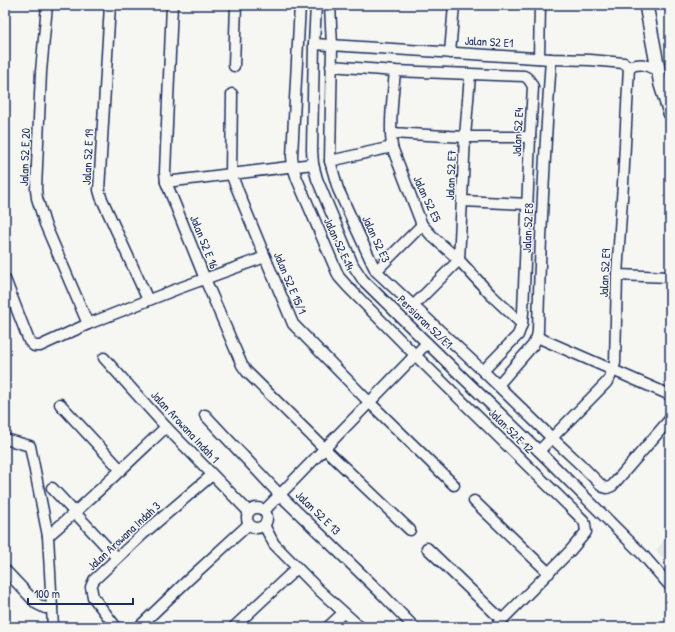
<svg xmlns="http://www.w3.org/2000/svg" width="675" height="632" viewBox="0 0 675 632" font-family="'Patrick Hand',sans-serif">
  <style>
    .built { fill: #e6e7e7 }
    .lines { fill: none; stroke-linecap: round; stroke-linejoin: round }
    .minor-casing { stroke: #1b2f5e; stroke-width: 13 }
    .major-casing { stroke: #1b2f5e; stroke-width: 16 }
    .minor { stroke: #f6f6f2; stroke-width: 10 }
    .major { stroke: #f6f6f2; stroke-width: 13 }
    .labels { text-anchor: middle; stroke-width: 3; stroke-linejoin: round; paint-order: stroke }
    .street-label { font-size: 12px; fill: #1b2f5e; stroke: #f6f6f2 }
  </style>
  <rect width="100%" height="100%" fill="#f6f6f2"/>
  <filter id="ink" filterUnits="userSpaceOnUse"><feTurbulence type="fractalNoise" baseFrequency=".025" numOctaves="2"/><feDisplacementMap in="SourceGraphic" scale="8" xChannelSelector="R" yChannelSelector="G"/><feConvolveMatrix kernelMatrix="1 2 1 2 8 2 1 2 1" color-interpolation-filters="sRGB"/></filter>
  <g filter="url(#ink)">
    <polygon class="built" points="670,534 670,567 656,550"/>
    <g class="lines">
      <g class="minor-casing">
        <g id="minor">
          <polyline points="47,5 41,72 36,189 37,198 45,224 88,324"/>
          <polyline points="110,5 99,190 101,197 148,300"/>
          <polyline points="172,5 165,172 166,182 205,279 242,365 247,372 325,449 410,530"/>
          <polyline points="300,5 292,156 293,167 297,179 339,277 347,286 415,355 583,520 585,524 586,532 570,551 495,627"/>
          <polyline points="316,5 314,44 312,150 313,164 317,179 353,265 363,280 427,343 539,451 643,555 670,586"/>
          <polyline points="330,5 332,46 330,161 338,189 372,263 376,271 483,371 552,438 581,465 603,487 607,488 612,486 670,419"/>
          <polyline points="314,44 551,59 590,60 624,63 629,67"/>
          <polyline points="450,53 454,5"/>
          <polyline points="539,58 540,5"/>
          <polyline points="234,66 236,5"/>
          <path d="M331,66L395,71L524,76C529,78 531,82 533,87L530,137L523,312L522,324L518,335L483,371"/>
          <path d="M629,67C642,62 646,65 658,71"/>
          <path d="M395,71C393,95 389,123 392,147L422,225L433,237L459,260L491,295L522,324"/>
          <polyline points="232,94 231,174 265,257 293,324 369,402 454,485"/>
          <polyline points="391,133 465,137 530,137"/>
          <polyline points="330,161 392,147"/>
          <polyline points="166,182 313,164"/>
          <polyline points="463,201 527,204"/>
          <polyline points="376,271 422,225"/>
          <polyline points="617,275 670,277"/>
          <polyline points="5,279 29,341 34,346 40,346 88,324 177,289 265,257"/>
          <polyline points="413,306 459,260 465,137 470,75"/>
          <polyline points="537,337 670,395"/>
          <polyline points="104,358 166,427 249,512"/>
          <path d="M498,385L533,345L537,337L538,331C540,240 545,149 551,59"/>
          <polyline points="60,404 121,470"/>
          <polyline points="205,415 280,495 382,594 414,627"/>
          <polyline points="5,439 30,446 48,536 53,627"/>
          <polyline points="539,451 606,383 610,377 615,363 617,275 623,184 629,67"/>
          <polyline points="52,488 117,558"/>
          <polyline points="474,501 549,573"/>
          <circle cx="257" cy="518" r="10"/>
          <polyline points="264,511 427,343"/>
          <polyline points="264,525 274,544 319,590 360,627"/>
          <path d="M48,536C89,501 127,464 166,427"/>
          <polyline points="427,548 502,620"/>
          <polyline points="5,570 37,604 45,608 52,607"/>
          <polyline points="116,627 93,597 91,587 94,580 143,534 212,475"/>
          <polyline points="139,627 188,580 249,524"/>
          <polyline points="234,627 297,568"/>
          <polyline points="328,627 343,613"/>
        </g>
      </g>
      <g class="major-casing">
        <polyline id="major" points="646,5 661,85 670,113"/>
      </g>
      <use href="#minor" class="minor"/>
      <use href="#major" class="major"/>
    </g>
  </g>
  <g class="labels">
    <g class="street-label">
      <text transform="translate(489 42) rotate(3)" y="4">Jalan S2 E1</text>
      <text transform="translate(518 132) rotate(-87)" y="4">Jalan S2 E4</text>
      <text transform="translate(25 157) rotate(-88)" y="4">Jalan S2 E 20</text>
      <text transform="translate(88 157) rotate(-87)" y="4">Jalan S2 E 19</text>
      <text transform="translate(451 175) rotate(-88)" y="4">Jalan S2 E7</text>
      <text transform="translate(427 199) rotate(65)" y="4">Jalan S2 E5</text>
      <text transform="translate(528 228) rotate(-87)" y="4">Jalan S2 E8</text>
      <text transform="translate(376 239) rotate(65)" y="4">Jalan S2 E3</text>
      <text transform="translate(204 242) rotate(68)" y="4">Jalan S2 E 16</text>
      <text transform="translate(339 244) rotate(65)" y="4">Jalan S2 E 14</text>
      <text transform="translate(605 273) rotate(-87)" y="4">Jalan S2 E9</text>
      <text transform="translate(290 283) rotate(67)" y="4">Jalan S2 E 15/1</text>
      <text transform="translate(425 322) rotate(44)" y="4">Persiaran S2/E1</text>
      <text transform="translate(185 427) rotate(47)" y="4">Jalan Arowana Indah 1</text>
      <text transform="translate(511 431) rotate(45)" y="4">Jalan S2 E 12</text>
      <text transform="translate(318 513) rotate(44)" y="4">Jalan S2 E 13</text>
      <text transform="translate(124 536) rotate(-43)" y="4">Jalan Arowana Indah 3</text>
    </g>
  </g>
  <rect width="675" height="632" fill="none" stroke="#f6f6f2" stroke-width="20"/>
  <rect x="10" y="10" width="655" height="612" fill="none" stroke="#1b2f5e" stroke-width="1.5" filter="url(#ink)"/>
  <path d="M28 598v6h105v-6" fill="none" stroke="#1b2f5e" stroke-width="2"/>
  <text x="34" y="598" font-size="12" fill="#1b2f5e" stroke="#f6f6f2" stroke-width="3" paint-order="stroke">100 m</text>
</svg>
